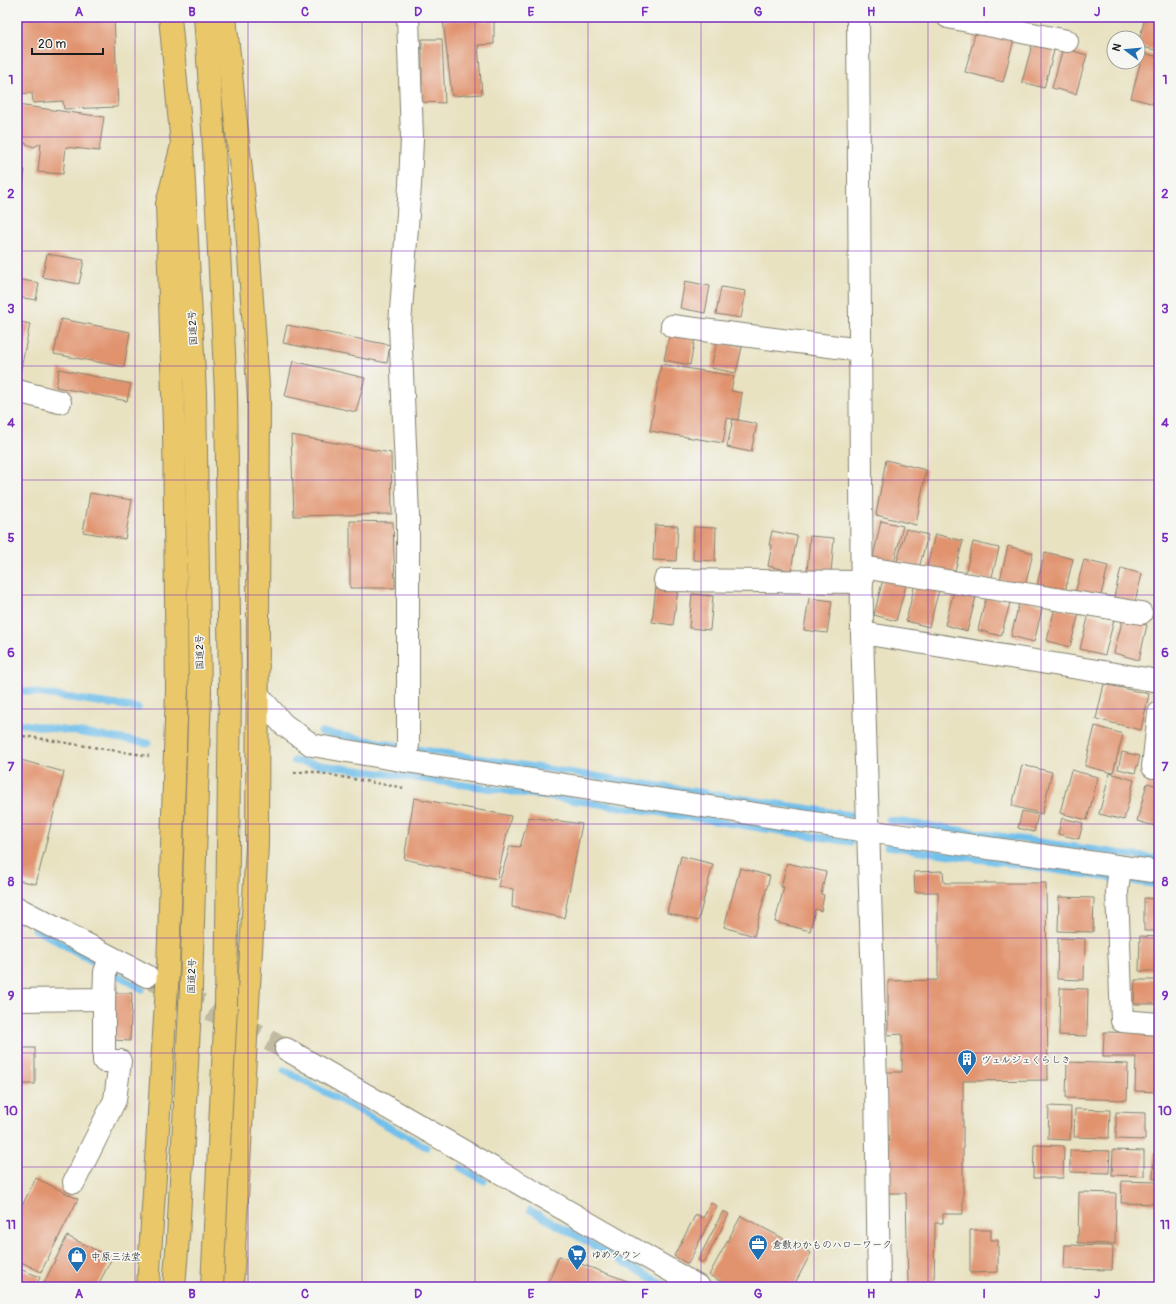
<svg xmlns="http://www.w3.org/2000/svg" width="1176" height="1304" viewBox="0 0 1176 1304" font-family="Pangolin,'Klee One',sans-serif">
  <style>
    .lines { fill: none; stroke-linecap: round; stroke-linejoin: round }
    .stream { stroke: #71bfeb; stroke-width: 7 }
    .building { fill: #e1936e }
    .minor-tunnel { stroke: #bfbaa0; stroke-width: 22; stroke-dasharray: 22 11; stroke-linecap: butt }
    .minor-casing { stroke: #827f6e; stroke-width: 24 }
    .highway-casing { stroke: #827f6e; stroke-width: 24 }
    .path { stroke: #827f6e; stroke-width: 2.5; stroke-dasharray: 3 3; stroke-linecap: butt }
    .minor { stroke: #fff; stroke-width: 22 }
    .highway { stroke: #eac769; stroke-width: 22 }
    .highway-bridge-casing { stroke: #827f6e; stroke-width: 24; stroke-linecap: butt }
    .highway-bridge { stroke: #eac769; stroke-width: 22 }
    .grid { fill: none; stroke: #7b2cbf; stroke-width: 1; stroke-opacity: 0.55 }
    .labels { text-anchor: middle; stroke-width: 3.5; stroke-linejoin: round; paint-order: stroke }
    .street-label { font-size: 10px; fill: #1c1c1c; stroke: #f6f6f2 }
    .poi-label { font-size: 10px; fill: #1c1c1c; stroke: #f6f6f2; text-anchor: start }
    .neatline { fill: none; stroke: #7b2cbf; stroke-width: 1.5 }
    .grid-label { font-size: 13px; text-anchor: middle; font-weight: bold; fill: #7b2cbf }
  </style>
  <rect width="100%" height="100%" fill="#f6f6f2"/>
  <filter id="ink" filterUnits="userSpaceOnUse"><feTurbulence type="fractalNoise" baseFrequency=".025" numOctaves="2"/><feDisplacementMap in="SourceGraphic" scale="8" xChannelSelector="R" yChannelSelector="G"/><feConvolveMatrix kernelMatrix="1 2 1 2 8 2 1 2 1" color-interpolation-filters="sRGB"/></filter>
  <filter id="wash" filterUnits="userSpaceOnUse"><feTurbulence type="fractalNoise" baseFrequency=".012" numOctaves="4" result="noise"/><feDisplacementMap in="SourceGraphic" scale="16" xChannelSelector="R" yChannelSelector="G"/><feGaussianBlur stdDeviation="0.9" result="paint"/><feColorMatrix in="noise" values="0 0 0 0 0 0 0 0 0 0 0 0 0 0 0 0 0 1.4 0 .05"/><feComposite in="paint" operator="in"/></filter>
  <g filter="url(#wash)">
    <rect width="100%" height="100%" fill="#e8e2c1"/>
    <g class="lines">
      <g class="stream">
        <polyline points="17,690 138,708"/>
        <polyline points="17,723 148,743"/>
        <polyline points="321,732 417,749 851,815"/>
        <polyline points="294,761 649,811 851,842"/>
        <polyline points="889,820 1159,859"/>
        <polyline points="887,846 1159,885"/>
        <polyline points="35,929 142,989"/>
        <polyline points="284,1070 426,1147"/>
        <polyline points="461,1168 484,1181"/>
        <polyline points="530,1210 668,1287"/>
      </g>
    </g>
    <g id="blocks">
      <g class="building">
        <polygon points="17,17 114,17 118,107 64,109 63,101 33,103 32,93 17,94"/>
        <polygon points="1007,17 1030,17 1029,23"/>
        <polygon points="1145,17 1159,17 1159,51 1138,46"/>
        <polygon points="443,20 494,21 494,44 478,45 482,94 452,96"/>
        <polygon points="976,30 1014,39 1003,82 965,72"/>
        <polygon points="422,39 442,39 445,103 422,102"/>
        <polygon points="1033,41 1055,47 1044,88 1022,82"/>
        <polygon points="1063,48 1087,55 1076,94 1052,88"/>
        <polygon points="1143,53 1159,57 1159,105 1131,98"/>
        <polygon points="17,105 104,117 99,151 66,147 63,174 38,172 41,143 34,147 17,140"/>
        <polygon points="17,169 25,170 18,214 17,214"/>
        <polygon points="47,254 84,260 79,284 42,277"/>
        <polygon points="17,279 39,283 36,300 17,297"/>
        <polygon points="685,281 710,286 705,313 680,308"/>
        <polygon points="721,287 746,291 741,318 716,314"/>
        <polygon points="61,319 130,332 124,367 54,354"/>
        <polygon points="17,321 30,324 20,373 17,372"/>
        <polygon points="287,325 390,345 387,363 283,343"/>
        <polygon points="670,333 695,338 690,365 664,360"/>
        <polygon points="717,342 742,347 736,373 711,368"/>
        <polygon points="293,361 365,378 356,412 285,396"/>
        <polygon points="661,364 734,376 731,391 742,393 738,420 727,418 723,443 650,431"/>
        <polygon points="59,369 131,384 127,401 56,387"/>
        <polygon points="733,419 757,424 751,452 727,447"/>
        <polygon points="291,435 391,453 392,514 294,516"/>
        <polygon points="886,460 926,470 916,525 876,515"/>
        <polygon points="90,493 132,500 125,539 83,532"/>
        <polygon points="350,521 393,522 395,588 350,588"/>
        <polygon points="881,521 903,526 894,562 873,557"/>
        <polygon points="655,525 678,526 676,561 653,560"/>
        <polygon points="694,527 716,528 715,561 693,560"/>
        <polygon points="906,529 928,535 919,568 897,561"/>
        <polygon points="772,531 797,536 791,571 768,566 772,545 769,545"/>
        <polygon points="935,534 963,541 954,574 927,567"/>
        <polygon points="810,536 834,538 831,573 807,572"/>
        <polygon points="973,542 999,548 991,581 965,574"/>
        <polygon points="1008,546 1033,553 1025,586 1000,580"/>
        <polygon points="1045,552 1073,559 1064,596 1036,589"/>
        <polygon points="1084,560 1108,566 1100,599 1075,593"/>
        <polygon points="1121,568 1142,574 1134,606 1113,601"/>
        <polygon points="883,579 906,585 896,621 874,615"/>
        <polygon points="915,584 939,590 929,627 906,621"/>
        <polygon points="656,587 678,590 673,625 652,622"/>
        <polygon points="954,591 976,597 967,631 945,625"/>
        <polygon points="692,594 713,596 710,630 689,628"/>
        <polygon points="986,597 1010,603 1001,636 978,630"/>
        <polygon points="809,598 832,601 827,633 804,630"/>
        <polygon points="1020,599 1043,605 1034,642 1011,636"/>
        <polygon points="1055,607 1079,613 1070,647 1047,641"/>
        <polygon points="1089,614 1114,620 1105,655 1080,649"/>
        <polygon points="1123,618 1147,625 1139,660 1114,653"/>
        <polygon points="1158,642 1159,643 1159,662 1154,661"/>
        <polygon points="1104,684 1149,694 1141,730 1096,719"/>
        <polygon points="1095,726 1123,734 1113,773 1085,766"/>
        <polygon points="1122,752 1140,756 1135,773 1118,769"/>
        <polygon points="17,759 64,772 36,884 17,880"/>
        <polygon points="1022,765 1052,772 1042,814 1012,806"/>
        <polygon points="1071,770 1098,777 1087,820 1060,813"/>
        <polygon points="1110,773 1134,780 1124,820 1099,814"/>
        <polygon points="1147,783 1159,786 1159,827 1137,821"/>
        <polygon points="414,798 511,816 497,879 404,859"/>
        <polygon points="1022,811 1038,815 1034,832 1018,828"/>
        <polygon points="529,817 582,824 564,918 512,907 513,889 498,886 510,846 520,847"/>
        <polygon points="1062,818 1083,823 1079,839 1058,834"/>
        <polygon points="681,856 713,864 698,921 667,913"/>
        <polygon points="787,863 826,872 821,894 824,895 821,911 815,909 810,931 775,922 784,887 781,887"/>
        <polygon points="740,868 770,876 754,936 724,927"/>
        <polygon points="943,871 944,883 1046,883 1048,1080 963,1081 963,1214 943,1214 943,1223 935,1223 934,1287 908,1287 906,1193 888,1193 886,1072 902,1072 902,1034 888,1035 888,981 938,980 938,892 915,892 914,872"/>
        <polygon points="1059,897 1094,898 1093,932 1058,931"/>
        <polygon points="1144,898 1159,899 1159,931 1144,931"/>
        <polygon points="1140,936 1159,937 1159,971 1139,971"/>
        <polygon points="1058,938 1085,939 1084,980 1057,979"/>
        <polygon points="1135,980 1159,980 1159,1004 1134,1004"/>
        <polygon points="1060,988 1088,989 1087,1036 1059,1035"/>
        <polygon points="115,993 132,993 130,1041 113,1040"/>
        <polygon points="1104,1032 1159,1033 1159,1092 1135,1091 1136,1057 1103,1057"/>
        <rect x="17" y="1048" width="18" height="36"/>
        <polygon points="1067,1062 1128,1064 1127,1100 1066,1098"/>
        <polygon points="1157,1101 1159,1101 1159,1133 1156,1133"/>
        <polygon points="1049,1106 1071,1107 1070,1140 1048,1139"/>
        <polygon points="1075,1109 1110,1110 1109,1138 1074,1137"/>
        <polygon points="1116,1112 1145,1113 1145,1140 1116,1139"/>
        <polygon points="1034,1145 1064,1146 1063,1178 1033,1178"/>
        <polygon points="1070,1150 1110,1151 1109,1173 1070,1172"/>
        <polygon points="1113,1150 1144,1151 1144,1176 1112,1175"/>
        <polygon points="1154,1153 1159,1153 1159,1179 1153,1179"/>
        <polygon points="36,1178 78,1199 41,1272 17,1260 17,1215"/>
        <polygon points="1122,1181 1159,1182 1159,1204 1121,1203"/>
        <polygon points="1079,1192 1116,1193 1115,1244 1078,1243"/>
        <polygon points="711,1203 717,1206 688,1264 674,1256 696,1214 703,1218"/>
        <polygon points="723,1211 729,1214 704,1263 698,1260"/>
        <polygon points="741,1216 811,1253 793,1287 731,1287 709,1275"/>
        <polygon points="970,1230 991,1230 991,1240 998,1240 998,1272 970,1273"/>
        <polygon points="67,1236 112,1258 97,1287 42,1287"/>
        <polygon points="1065,1245 1113,1246 1112,1270 1064,1269"/>
        <polygon points="559,1256 644,1287 547,1287"/>
        <polygon points="17,1268 40,1277 36,1287 17,1287"/>
      </g>
    </g>
  </g>
  <g filter="url(#ink)">
    <use href="#blocks" fill-opacity="0" stroke="#827f6e" stroke-width="1"/>
    <g class="lines">
      <polyline class="minor-tunnel" points="152,979 286,1049"/>
      <g class="minor-casing">
        <g id="minor">
          <polyline points="858,17 862,633 876,1083 879,1287"/>
          <polyline points="948,17 1067,41"/>
          <polyline points="672,326 861,350"/>
          <polyline points="17,391 60,402"/>
          <polyline points="862,567 1141,613"/>
          <polyline points="665,580 862,582"/>
          <polyline points="862,633 1159,681"/>
          <polyline points="258,695 283,724 312,745 406,761 867,831 1159,872"/>
          <polyline points="406,761 408,744 408,516 400,325 410,185 412,138 408,17"/>
          <polyline points="1153,767 1159,713"/>
          <polyline points="1120,867 1117,892 1122,1021 1159,1024"/>
          <polyline points="17,908 147,976"/>
          <polyline points="17,1000 104,999 105,972 110,958"/>
          <polyline points="286,1049 699,1287"/>
          <polyline points="74,1182 115,1100 120,1061 104,1061 104,999"/>
        </g>
      </g>
      <g class="highway-casing">
        <g id="highway">
          <polyline points="170,17 182,145 195,393 200,691"/>
          <polyline points="205,17 213,129 226,393 230,692"/>
          <polyline points="225,17 247,228 259,400 257,845 232,1287"/>
          <polyline points="148,1287 168,970 177,689 174,427 167,204 182,145"/>
        </g>
      </g>
      <g class="path">
        <polyline points="17,735 149,756"/>
        <polyline points="294,773 308,771 404,788"/>
      </g>
      <use href="#minor" class="minor"/>
      <use href="#highway" class="highway"/>
      <g class="highway-bridge-casing">
        <g id="highway-bridge">
          <polyline points="174,1287 178,1238 191,988 200,691"/>
          <polyline points="212,1287 226,1006 230,692"/>
        </g>
      </g>
      <use href="#highway-bridge" class="highway-bridge"/>
    </g>
  </g>
  <path class="grid" d="M135,17V1287M248,17V1287M362,17V1287M475,17V1287M588,17V1287M701,17V1287M814,17V1287M928,17V1287M1041,17V1287M17,137H1159M17,251H1159M17,366H1159M17,480H1159M17,595H1159M17,709H1159M17,824H1159M17,938H1159M17,1053H1159M17,1167H1159"/>
  <defs>
    <g id="building-pin" transform="scale(1)"><path d="M0 17L-7.5 6A9.5 9.5 0 1 1 7.5 6Z" fill="#1f6fb2" stroke="#f6f6f2"/><path d="M-4-6H4V6H1V3H-1V6H-4ZM-2.5-4.3h1.7v1.8h-1.7ZM.8-4.3h1.7v1.8H.8ZM-2.5-1h1.7V.8h-1.7ZM.8-1h1.7V.8H.8Z" fill="#fff"/></g>
    <g id="office-pin" transform="scale(1)"><path d="M0 17L-7.5 6A9.5 9.5 0 1 1 7.5 6Z" fill="#1f6fb2" stroke="#f6f6f2"/><path d="M-6-3h4V-5.5h4V-3h4V5H-6ZM-1-4.5V-3h2v-1.5ZM-6 0V1H6V0Z" fill="#fff"/></g>
    <g id="supermarket-pin" transform="scale(1)"><path d="M0 17L-7.5 6A9.5 9.5 0 1 1 7.5 6Z" fill="#1f6fb2" stroke="#f6f6f2"/><path d="M-6-5.5h2.5l.6 2H6L4.5 2H-2.5L-4.4-4H-6ZM-1.5 3.2a1.3 1.3 0 1 0 .1 0ZM3 3.2a1.3 1.3 0 1 0 .1 0Z" fill="#fff"/></g>
    <g id="shop-pin" transform="scale(1)"><path d="M0 17L-7.5 6A9.5 9.5 0 1 1 7.5 6Z" fill="#1f6fb2" stroke="#f6f6f2"/><path d="M-5-2.5h2.3a2.7 3.5 0 0 1 5.4 0H5L5.5 6h-11ZM-1.5-2.5h3a1.5 2.3 0 0 0-3 0Z" fill="#fff"/></g>
  </defs>
  <g fill-rule="evenodd">
    <use href="#building-pin" x="967" y="1059"/>
    <use href="#office-pin" x="758" y="1244"/>
    <use href="#supermarket-pin" x="577" y="1254"/>
    <use href="#shop-pin" x="77" y="1256"/>
  </g>
  <g class="labels">
    <g class="street-label">
      <text transform="translate(192 328) rotate(-93)" y="4">国道2号</text>
      <text transform="translate(199 652) rotate(-91)" y="4">国道2号</text>
      <text transform="translate(191 976) rotate(-88)" y="4">国道2号</text>
    </g>
    <g class="poi-label">
      <text x="981" y="1063">ヴェルジェくらしき</text>
      <text x="772" y="1248">倉敷わかものハローワーク</text>
      <text x="591" y="1258">ゆめタウン</text>
      <text x="91" y="1260">中原三法堂</text>
    </g>
  </g>
  <rect width="1176" height="1304" fill="none" stroke="#f6f6f2" stroke-width="44"/>
  <g transform="translate(1126 50) rotate(286)"><circle r="19" fill="#f6f6f2" stroke="#9f9f9c"/>
  <path d="M0-3L7 15L0 10L-7 15Z" fill="#1f6fb2"/>
  <text y="-6" font-size="11" font-weight="bold" text-anchor="middle" fill="#1c1c1c">N</text>
  </g>
  <path d="M32 48v6h71v-6" fill="none" stroke="#1c1c1c" stroke-width="2"/>
  <text x="38" y="48" font-size="12" fill="#1c1c1c" stroke="#f6f6f2" stroke-width="3" paint-order="stroke">20 m</text>
  <rect x="22" y="22" width="1132" height="1260" class="neatline"/>
  <g class="grid-label">
    <text x="79" y="16">A</text>
    <text x="192" y="16">B</text>
    <text x="305" y="16">C</text>
    <text x="418" y="16">D</text>
    <text x="531" y="16">E</text>
    <text x="645" y="16">F</text>
    <text x="758" y="16">G</text>
    <text x="871" y="16">H</text>
    <text x="984" y="16">I</text>
    <text x="1097" y="16">J</text>
    <text x="11" y="84">1</text>
    <text x="1165" y="84">1</text>
    <text x="11" y="198">2</text>
    <text x="1165" y="198">2</text>
    <text x="11" y="313">3</text>
    <text x="1165" y="313">3</text>
    <text x="11" y="427">4</text>
    <text x="1165" y="427">4</text>
    <text x="11" y="542">5</text>
    <text x="1165" y="542">5</text>
    <text x="11" y="657">6</text>
    <text x="1165" y="657">6</text>
    <text x="11" y="771">7</text>
    <text x="1165" y="771">7</text>
    <text x="11" y="886">8</text>
    <text x="1165" y="886">8</text>
    <text x="11" y="1000">9</text>
    <text x="1165" y="1000">9</text>
    <text x="11" y="1115">10</text>
    <text x="1165" y="1115">10</text>
    <text x="11" y="1229">11</text>
    <text x="1165" y="1229">11</text>
    <text x="79" y="1298">A</text>
    <text x="192" y="1298">B</text>
    <text x="305" y="1298">C</text>
    <text x="418" y="1298">D</text>
    <text x="531" y="1298">E</text>
    <text x="645" y="1298">F</text>
    <text x="758" y="1298">G</text>
    <text x="871" y="1298">H</text>
    <text x="984" y="1298">I</text>
    <text x="1097" y="1298">J</text>
  </g>
</svg>
